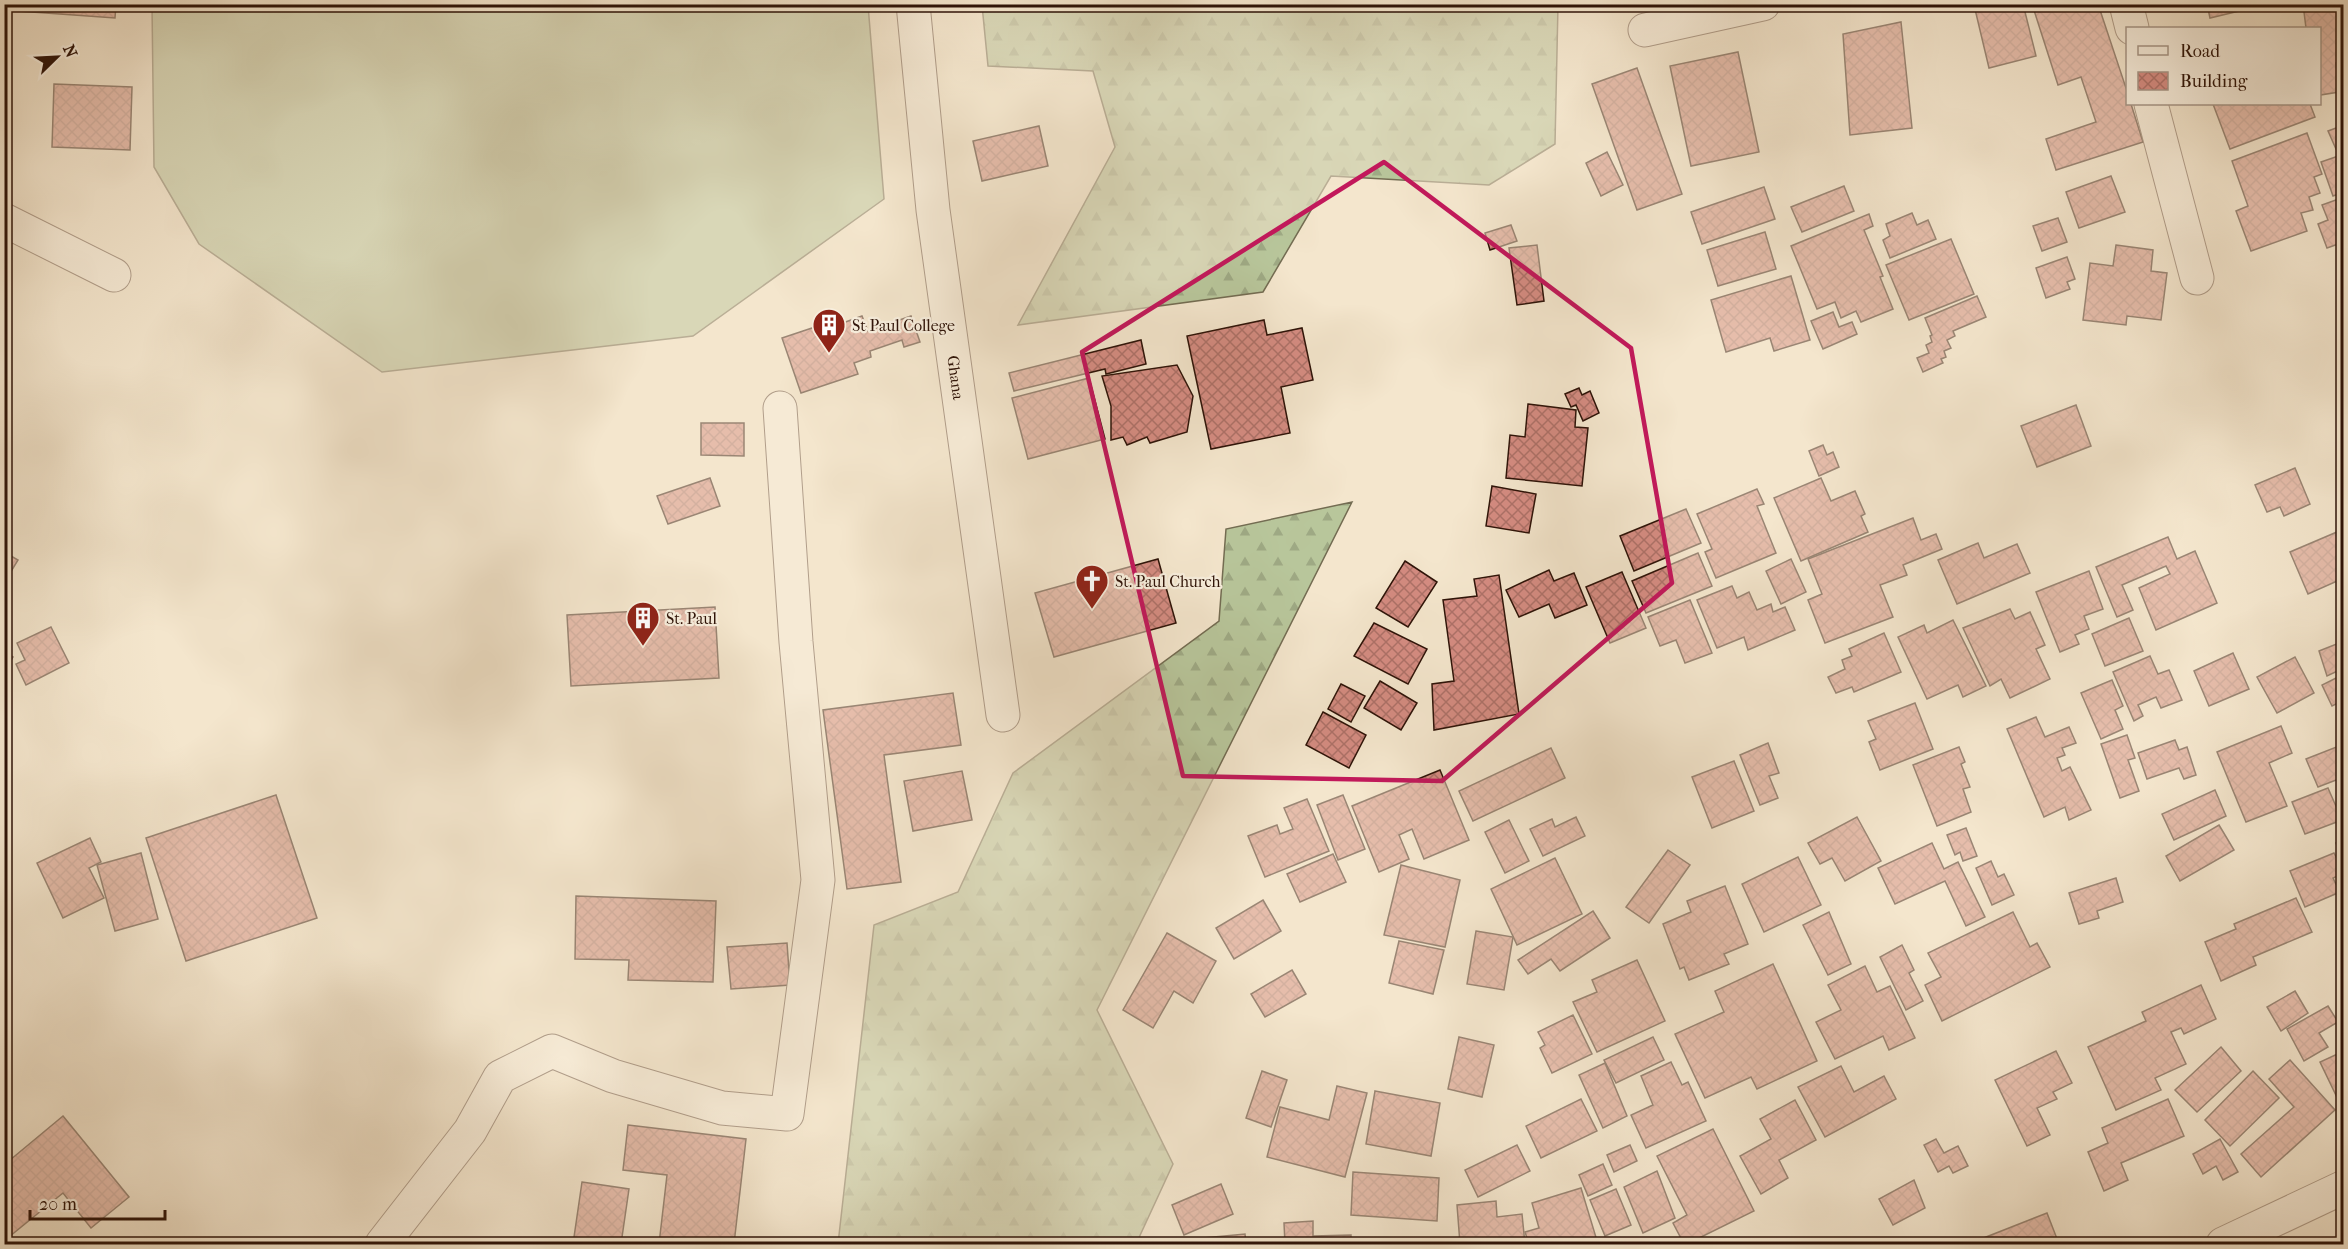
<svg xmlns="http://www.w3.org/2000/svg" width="2348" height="1249" viewBox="0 0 2348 1249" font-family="'IM FELL French Canon',serif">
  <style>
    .forest { fill: url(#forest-firs); stroke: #736c52; stroke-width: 1.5 }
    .pitch { fill: #b8c69b; stroke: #736c52; stroke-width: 1.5 }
    .building { fill: url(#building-cross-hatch); stroke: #2e1308; stroke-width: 1.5 }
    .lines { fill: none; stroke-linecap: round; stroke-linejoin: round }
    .minor-casing { stroke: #604839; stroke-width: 35 }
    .minor { stroke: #f8efde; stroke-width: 33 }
    .marked { fill: none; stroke: #c2185b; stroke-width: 4.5; stroke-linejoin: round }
    .labels { text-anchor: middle; stroke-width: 4.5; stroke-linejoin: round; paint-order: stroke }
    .poi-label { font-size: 16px; fill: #2e1308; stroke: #f8efde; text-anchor: start }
    .street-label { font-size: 16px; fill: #2e1308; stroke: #f8efde }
  </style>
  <defs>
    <pattern id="forest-firs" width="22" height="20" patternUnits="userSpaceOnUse" patternTransform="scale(1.5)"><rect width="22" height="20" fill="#b8c69b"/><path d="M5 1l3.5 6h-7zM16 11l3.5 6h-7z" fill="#9ea984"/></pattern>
    <pattern id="building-cross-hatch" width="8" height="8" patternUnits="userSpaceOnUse" patternTransform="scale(1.5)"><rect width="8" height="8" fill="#d58c82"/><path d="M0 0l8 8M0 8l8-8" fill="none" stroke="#ad7168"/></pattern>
  </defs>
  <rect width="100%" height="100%" fill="#f4e6cd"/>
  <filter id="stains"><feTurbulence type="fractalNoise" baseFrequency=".00333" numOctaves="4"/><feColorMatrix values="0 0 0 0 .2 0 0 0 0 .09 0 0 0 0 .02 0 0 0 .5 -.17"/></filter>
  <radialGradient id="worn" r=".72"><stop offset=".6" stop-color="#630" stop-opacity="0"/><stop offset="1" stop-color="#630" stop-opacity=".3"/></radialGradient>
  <g class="forest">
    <polygon points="982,5 1558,5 1555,144 1489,185 1331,176 1263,292 1018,325 1115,147 1093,71 988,66"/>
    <polygon points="1352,502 1097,1010 1173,1164 1136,1244 838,1244 874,925 958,892 1013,773 1219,621 1226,529"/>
  </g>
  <polygon class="pitch" points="152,5 868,5 884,199 693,336 382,372 199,244 154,167"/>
  <g class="building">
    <polygon points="4,4 116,4 115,18 4,10"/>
    <polygon points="2023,4 2036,56 1989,68 1974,5"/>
    <polygon points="2032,4 2098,4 2128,94 2128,104 2131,104 2143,142 2056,170 2046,139 2096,122 2081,77 2058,85"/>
    <polygon points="2207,4 2255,4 2256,7 2210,18"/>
    <polygon points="2303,4 2344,4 2344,62 2336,63 2339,92 2320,95 2320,28 2306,28"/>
    <polygon points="1901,22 1912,128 1850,135 1843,34"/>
    <polygon points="1738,52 1759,152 1691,166 1670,66"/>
    <polygon points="1637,68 1682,194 1637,210 1592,84"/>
    <polygon points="54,84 132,87 130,150 52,147"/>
    <polygon points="2213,104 2310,104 2315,117 2230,149"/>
    <polygon points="2344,125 2344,146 2336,149 2328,131"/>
    <polygon points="1039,126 1048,166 982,181 973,141"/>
    <polygon points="2307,133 2322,174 2314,177 2320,193 2309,197 2313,210 2301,213 2307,231 2251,251 2236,211 2248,206 2232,161"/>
    <polygon points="1607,152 1623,185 1601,196 1586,163"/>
    <polygon points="2344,154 2344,192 2333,196 2321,162"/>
    <polygon points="2111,176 2125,212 2079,228 2066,192"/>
    <polygon points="1844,186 1854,211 1802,232 1791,207"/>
    <polygon points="1764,187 1775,219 1702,244 1691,212"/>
    <polygon points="2344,197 2344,242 2327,248 2318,224 2328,220 2322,205"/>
    <polygon points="1912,213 1917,225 1928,220 1936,239 1890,258 1883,240 1890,236 1886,224"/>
    <polygon points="1869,214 1873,226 1864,230 1883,276 1880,277 1893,309 1861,322 1856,311 1841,318 1835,302 1817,309 1791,246"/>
    <polygon points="2058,218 2067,242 2042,251 2033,226"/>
    <polygon points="1511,225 1517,241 1490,250 1485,233"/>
    <polygon points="1765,232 1776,269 1718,286 1707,250"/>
    <polygon points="1951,239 1974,294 1909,320 1886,265"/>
    <polygon points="1537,245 1544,301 1517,305 1509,248"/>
    <polygon points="2116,245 2153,250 2151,271 2167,273 2161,320 2127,316 2126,325 2083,320 2090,263 2113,266"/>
    <polygon points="2067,257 2075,279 2067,282 2070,289 2046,298 2036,268"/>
    <polygon points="1791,276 1810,340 1774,351 1770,338 1726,352 1711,300"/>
    <polygon points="1977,296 1986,317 1953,331 1955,336 1947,340 1951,348 1944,351 1946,357 1941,359 1943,363 1923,372 1917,358 1929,353 1926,345 1932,342 1930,336 1932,335 1925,318"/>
    <polygon points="1833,312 1839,327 1852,322 1857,334 1823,349 1811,321"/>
    <polygon points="862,316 868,331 911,316 920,342 904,347 902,340 870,351 871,357 854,363 858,374 801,393 782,338 827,323 829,328"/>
    <polygon points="1264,320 1267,335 1302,328 1313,380 1281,387 1290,433 1211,449 1187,336"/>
    <polygon points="1141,340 1146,364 1106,374 1105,369 1014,391 1009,373"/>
    <polygon points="1177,365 1193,396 1187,432 1150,443 1147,437 1127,445 1123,437 1111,440 1111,406 1102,376"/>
    <polygon points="1089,378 1105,439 1028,459 1012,398"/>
    <polygon points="1579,388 1582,395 1590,391 1599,413 1583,421 1576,405 1571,407 1565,394"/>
    <polygon points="1528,404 1576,410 1575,427 1588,428 1582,486 1506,478 1510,435 1525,437"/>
    <polygon points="2076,405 2091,446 2037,467 2021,426"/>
    <polygon points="701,423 744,423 744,456 701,455"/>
    <polygon points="1823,445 1827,455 1833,452 1839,467 1819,476 1809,451"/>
    <polygon points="2295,468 2310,504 2284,516 2280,507 2267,512 2255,485"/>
    <polygon points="710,478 720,506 668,524 657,496"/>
    <polygon points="1821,478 1831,501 1855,491 1865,514 1861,516 1868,532 1801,561 1774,498"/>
    <polygon points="1492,486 1536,494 1529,533 1486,526"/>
    <polygon points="1757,489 1764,504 1757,506 1776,553 1716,578 1705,552 1712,549 1697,514"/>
    <polygon points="1686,509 1701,543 1634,571 1620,536"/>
    <polygon points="1913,518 1921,540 1936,534 1942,549 1903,565 1907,575 1880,585 1893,617 1825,643 1808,600 1822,594 1808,559"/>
    <polygon points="2344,529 2344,578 2308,594 2290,552"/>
    <polygon points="2168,537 2177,559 2195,551 2217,603 2156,630 2139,588 2170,574 2166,566 2122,585 2133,610 2117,617 2096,567"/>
    <polygon points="1978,543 1984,558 2017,544 2030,573 1957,604 1938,560"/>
    <polygon points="4,552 18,560 4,583"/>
    <polygon points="1698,553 1712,586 1646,613 1632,581"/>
    <polygon points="1158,559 1176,623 1054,657 1035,593"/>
    <polygon points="1791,559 1806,592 1781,604 1766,571"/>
    <polygon points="1405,561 1437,582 1408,627 1376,608"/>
    <polygon points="1549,570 1554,581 1574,573 1587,605 1555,618 1549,604 1519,617 1506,590"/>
    <polygon points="2089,571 2103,609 2084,616 2089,629 2075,635 2079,644 2060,652 2036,592"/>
    <polygon points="1622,572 1646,628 1610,643 1586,587"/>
    <polygon points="1499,575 1519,714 1434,730 1432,684 1454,681 1443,600 1477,596 1474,579"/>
    <polygon points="1732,586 1737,598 1749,592 1757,610 1771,604 1773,612 1785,607 1795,630 1748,650 1744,637 1717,648 1697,600"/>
    <polygon points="1690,600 1712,653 1685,663 1676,640 1660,646 1648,617"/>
    <polygon points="715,607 719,678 571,686 567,615"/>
    <polygon points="2010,609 2015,619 2030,612 2045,645 2036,649 2050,679 2010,698 2001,679 1990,686 1963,628"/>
    <polygon points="2129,618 2143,651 2105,666 2092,634"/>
    <polygon points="1953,620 1986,686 1963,697 1958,685 1927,699 1898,637 1924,625 1927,633"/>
    <polygon points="1374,623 1427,649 1408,684 1354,656"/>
    <polygon points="51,627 69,663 26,685 16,664 25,660 17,643"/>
    <polygon points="1884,633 1901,672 1854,692 1852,687 1836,693 1828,677 1845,669 1842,660 1852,656 1849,649"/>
    <polygon points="2344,641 2344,668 2327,676 2319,651"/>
    <polygon points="4,651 13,657 4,671"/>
    <polygon points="2233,653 2249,689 2209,706 2194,671"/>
    <polygon points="2150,656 2158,674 2169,670 2182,700 2161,708 2156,697 2138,705 2143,716 2134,721 2113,672"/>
    <polygon points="2295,657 2314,693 2277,713 2257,677"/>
    <polygon points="2344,674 2344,700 2332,706 2322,685"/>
    <polygon points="2112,680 2123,706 2115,710 2123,729 2101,739 2081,693"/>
    <polygon points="1380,681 1417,703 1401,730 1364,708"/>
    <polygon points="1341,684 1365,696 1351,722 1328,709"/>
    <polygon points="953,693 961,745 884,755 901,882 847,889 823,710"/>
    <polygon points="1915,703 1933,749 1880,770 1869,742 1876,739 1868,721"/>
    <polygon points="1323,712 1366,735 1349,768 1306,745"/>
    <polygon points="2036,717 2045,737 2069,727 2076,743 2062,748 2065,755 2057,758 2062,771 2070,767 2091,810 2069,820 2065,807 2044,817 2007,729"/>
    <polygon points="2281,726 2292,753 2269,763 2287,806 2246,822 2217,752"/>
    <polygon points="2127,735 2135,758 2128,760 2139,791 2120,798 2101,744"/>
    <polygon points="2175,740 2179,750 2187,747 2196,775 2184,779 2179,768 2147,779 2138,753"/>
    <polygon points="1768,743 1779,773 1769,776 1778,798 1760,805 1740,755"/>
    <polygon points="2344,744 2344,777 2318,787 2306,759"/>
    <polygon points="1959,747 1965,762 1961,764 1970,787 1963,789 1971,812 1937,826 1913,765"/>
    <polygon points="1551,748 1565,778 1473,821 1459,791"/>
    <polygon points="1734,761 1754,811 1712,828 1692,777"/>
    <polygon points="1440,770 1469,840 1424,859 1412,829 1399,835 1409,859 1379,872 1352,806"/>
    <polygon points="962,771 972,820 913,831 904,781"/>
    <polygon points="2328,788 2342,820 2305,834 2292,802"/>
    <polygon points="2215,790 2226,816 2174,840 2162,814"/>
    <polygon points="276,795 317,918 186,961 146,838"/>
    <polygon points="1343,795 1365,849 1338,860 1317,805"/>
    <polygon points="1307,799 1329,851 1265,877 1248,836 1277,825 1280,834 1293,829 1284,808"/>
    <polygon points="1576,817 1585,836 1543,856 1530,829 1552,819 1555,827"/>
    <polygon points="1857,817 1881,861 1845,881 1832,858 1820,864 1808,843"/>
    <polygon points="1509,820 1529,861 1505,873 1485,832"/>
    <polygon points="2219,825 2234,850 2180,881 2166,856"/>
    <polygon points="1966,828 1977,856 1963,861 1960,852 1955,855 1947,835"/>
    <polygon points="90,838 101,862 89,868 104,898 63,918 37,863"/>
    <polygon points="2344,840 2344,863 2343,863 2336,843"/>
    <polygon points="1932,843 1944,869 1958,862 1985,917 1966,926 1945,881 1895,904 1878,868"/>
    <polygon points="1668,850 1690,865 1649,923 1626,907"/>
    <polygon points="141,853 158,919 115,931 97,865"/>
    <polygon points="2334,853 2344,873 2333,878 2340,892 2305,907 2290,871"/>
    <polygon points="1333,854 1346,882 1300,902 1287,874"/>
    <polygon points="1798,857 1821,905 1764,932 1742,884"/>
    <polygon points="1555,858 1582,914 1517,945 1491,889"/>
    <polygon points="1991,861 1998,877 2004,874 2014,895 1992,905 1976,868"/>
    <polygon points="1401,865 1460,880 1445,947 1384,935"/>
    <polygon points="2116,878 2123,902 2097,911 2099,918 2079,924 2069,893"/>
    <polygon points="1725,886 1748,944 1724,954 1729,964 1689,980 1684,967 1680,969 1663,924 1691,912 1687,901"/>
    <polygon points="576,896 716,901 713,982 628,980 629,960 575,959"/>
    <polygon points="2296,898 2312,932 2253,957 2256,965 2221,981 2205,942 2236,929 2234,924"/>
    <polygon points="1263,900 1281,931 1234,959 1216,928"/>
    <polygon points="1593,911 1610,938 1560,971 1551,959 1528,974 1518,960"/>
    <polygon points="1829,912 1851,964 1828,975 1803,925"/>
    <polygon points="2013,912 2030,947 2037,943 2050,967 1942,1021 1925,985 1941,977 1928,953"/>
    <polygon points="1476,931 1513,937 1504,990 1467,984"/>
    <polygon points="1167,933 1216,961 1193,1003 1174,991 1153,1028 1123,1010"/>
    <polygon points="1399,941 1444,950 1433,994 1389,983"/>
    <polygon points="787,943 790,985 731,989 727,947"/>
    <polygon points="1902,945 1914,970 1909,973 1923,1001 1906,1010 1880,957"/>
    <polygon points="1637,960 1665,1021 1597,1052 1573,1002 1597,992 1592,980"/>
    <polygon points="1773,964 1817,1061 1757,1089 1751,1077 1705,1098 1675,1034 1724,1012 1715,991"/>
    <polygon points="1865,966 1877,992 1890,986 1915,1038 1889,1050 1883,1036 1835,1059 1816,1022 1841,1010 1828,985"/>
    <polygon points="1292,970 1306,994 1265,1017 1251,994"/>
    <polygon points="2201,985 2216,1019 2184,1034 2181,1028 2171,1032 2186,1064 2155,1078 2161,1090 2116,1110 2088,1047 2146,1021 2142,1012"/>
    <polygon points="2295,991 2308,1013 2281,1031 2267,1007"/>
    <polygon points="2328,1006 2338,1022 2319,1033 2328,1047 2304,1061 2287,1029"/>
    <polygon points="1573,1015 1592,1054 1552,1073 1540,1048 1545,1045 1538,1032"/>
    <polygon points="1459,1037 1494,1045 1482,1097 1448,1089"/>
    <polygon points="1653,1037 1664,1060 1616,1083 1604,1060"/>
    <polygon points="2221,1047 2241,1071 2197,1112 2175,1090"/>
    <polygon points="2056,1051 2072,1083 2053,1092 2057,1099 2037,1108 2050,1135 2027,1146 1995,1080"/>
    <polygon points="2344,1051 2344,1112 2320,1062"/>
    <polygon points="2290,1060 2335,1110 2261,1177 2241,1154 2294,1107 2269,1079"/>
    <polygon points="1671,1062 1682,1085 1688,1082 1706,1121 1646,1148 1631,1115 1653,1105 1641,1076"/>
    <polygon points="1605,1063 1627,1116 1603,1128 1579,1075"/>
    <polygon points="1841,1066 1854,1092 1884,1076 1896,1099 1825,1137 1798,1087"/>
    <polygon points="1262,1071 1287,1080 1271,1127 1246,1118"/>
    <polygon points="2253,1071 2279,1098 2230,1146 2205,1120"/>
    <polygon points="1337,1086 1367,1093 1345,1177 1267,1157 1280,1107 1329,1120"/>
    <polygon points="1375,1091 1440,1103 1431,1156 1366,1144"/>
    <polygon points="1581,1099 1597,1131 1541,1158 1526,1126"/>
    <polygon points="2168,1099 2184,1136 2121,1163 2128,1180 2104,1191 2088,1152 2108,1143 2102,1128"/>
    <polygon points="1795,1100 1816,1140 1779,1160 1788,1178 1761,1194 1740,1156 1771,1139 1760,1119"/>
    <polygon points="63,1116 129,1197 91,1228 63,1193 4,1241 4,1165"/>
    <polygon points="628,1125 746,1139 734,1244 659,1244 667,1175 623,1170"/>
    <polygon points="1713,1129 1754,1211 1687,1244 1684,1244 1673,1223 1687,1215 1657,1156"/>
    <polygon points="1936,1139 1944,1153 1958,1146 1968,1166 1953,1173 1949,1166 1938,1172 1924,1145"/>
    <polygon points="2220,1139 2238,1172 2223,1180 2216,1166 2203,1174 2193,1154"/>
    <polygon points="1517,1145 1530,1171 1478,1197 1465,1170"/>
    <polygon points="1630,1145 1637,1161 1614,1172 1607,1155"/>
    <polygon points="1603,1164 1612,1185 1588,1196 1579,1175"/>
    <polygon points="1657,1171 1675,1218 1643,1233 1624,1187"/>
    <polygon points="1353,1172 1439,1178 1437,1221 1351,1215"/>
    <polygon points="1914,1180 1925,1208 1893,1225 1879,1199"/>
    <polygon points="582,1182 629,1189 621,1244 573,1244"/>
    <polygon points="1221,1184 1233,1214 1184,1235 1172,1205"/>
    <polygon points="1581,1188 1598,1244 1529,1244 1525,1232 1539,1228 1532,1203"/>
    <polygon points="1616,1189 1631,1225 1605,1236 1590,1200"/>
    <polygon points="1496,1201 1497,1217 1522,1214 1525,1244 1460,1244 1457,1205"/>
    <polygon points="2047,1213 2059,1244 1983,1244 1981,1239"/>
    <polygon points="1313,1221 1313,1236 1351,1235 1351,1244 1285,1244 1284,1223"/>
    <polygon points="1245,1234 1246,1244 1193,1244 1193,1239"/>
  </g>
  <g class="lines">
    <g class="minor-casing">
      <g id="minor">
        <path id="s1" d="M913,4L933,210L1003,715"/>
        <polyline points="2126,4 2132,28"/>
        <polyline points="1645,30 1763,4"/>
        <polyline points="2151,104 2197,278"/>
        <polyline points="4,220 114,275"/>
        <polyline points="382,1244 470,1131 500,1077 552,1051 613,1076 722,1108 787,1114 818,880 796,642 780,408"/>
        <polyline points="2223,1244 2344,1187"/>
      </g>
    </g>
    <use href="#minor" class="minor"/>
  </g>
  <path d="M0 0H2348V1249H0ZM1384,162L1631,348L1672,583L1442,781L1183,776L1082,352Z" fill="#f4e6cd" fill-opacity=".55" fill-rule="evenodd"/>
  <path class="marked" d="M1384,162L1631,348L1672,583L1442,781L1183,776L1082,352Z"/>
  <defs>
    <g id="building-pin" transform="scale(1.725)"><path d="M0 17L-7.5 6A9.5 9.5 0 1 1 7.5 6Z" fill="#8f2418" stroke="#f8efde"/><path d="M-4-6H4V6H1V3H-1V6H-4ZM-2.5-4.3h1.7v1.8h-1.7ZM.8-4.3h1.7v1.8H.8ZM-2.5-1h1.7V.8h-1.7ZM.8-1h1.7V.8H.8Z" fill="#fff"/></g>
    <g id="church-pin" transform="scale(1.725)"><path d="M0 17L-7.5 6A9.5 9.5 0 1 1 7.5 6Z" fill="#8f2418" stroke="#f8efde"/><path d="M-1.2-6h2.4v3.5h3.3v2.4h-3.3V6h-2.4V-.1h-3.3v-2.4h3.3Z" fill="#fff"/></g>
  </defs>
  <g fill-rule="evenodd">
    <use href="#building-pin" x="829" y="325"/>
    <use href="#church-pin" x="1092" y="581"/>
    <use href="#building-pin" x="643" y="618"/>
  </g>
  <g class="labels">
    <g class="poi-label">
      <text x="852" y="331">St Paul College</text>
      <text x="1115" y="587">St. Paul Church</text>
      <text x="666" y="624">St. Paul</text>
    </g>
    <g class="street-label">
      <text dy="6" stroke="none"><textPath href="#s1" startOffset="376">Ghana</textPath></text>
    </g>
  </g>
  <rect width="2348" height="1249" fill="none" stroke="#f4e6cd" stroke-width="24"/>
  <rect x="6" y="6" width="2336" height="1237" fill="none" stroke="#2e1308" stroke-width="3"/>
  <rect x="12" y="12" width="2324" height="1225" fill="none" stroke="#2e1308" stroke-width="1.5"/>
  <rect x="2126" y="27" width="195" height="78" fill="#f8efde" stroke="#a79788" stroke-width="1.5"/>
  <rect x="2138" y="46" width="30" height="9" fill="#f8efde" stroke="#a79788" stroke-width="1.5"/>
  <text x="2180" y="57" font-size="18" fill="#2e1308">Road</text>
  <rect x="2138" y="72" width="30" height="18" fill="url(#building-cross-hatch)" stroke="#a79788" stroke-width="1.5"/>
  <text x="2180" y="87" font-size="18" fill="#2e1308">Building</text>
  <g transform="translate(57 57) rotate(66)" stroke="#f8efde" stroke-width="4.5" paint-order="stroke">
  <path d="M0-4.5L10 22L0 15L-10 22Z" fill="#2e1308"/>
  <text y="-9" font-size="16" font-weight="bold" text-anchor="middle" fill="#2e1308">N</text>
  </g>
  <path d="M30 1210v9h135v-9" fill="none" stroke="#2e1308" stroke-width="3"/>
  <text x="39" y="1210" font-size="18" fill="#2e1308" stroke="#f8efde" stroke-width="4.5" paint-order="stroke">20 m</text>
  <rect width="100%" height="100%" filter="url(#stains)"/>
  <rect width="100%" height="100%" fill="url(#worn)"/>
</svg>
